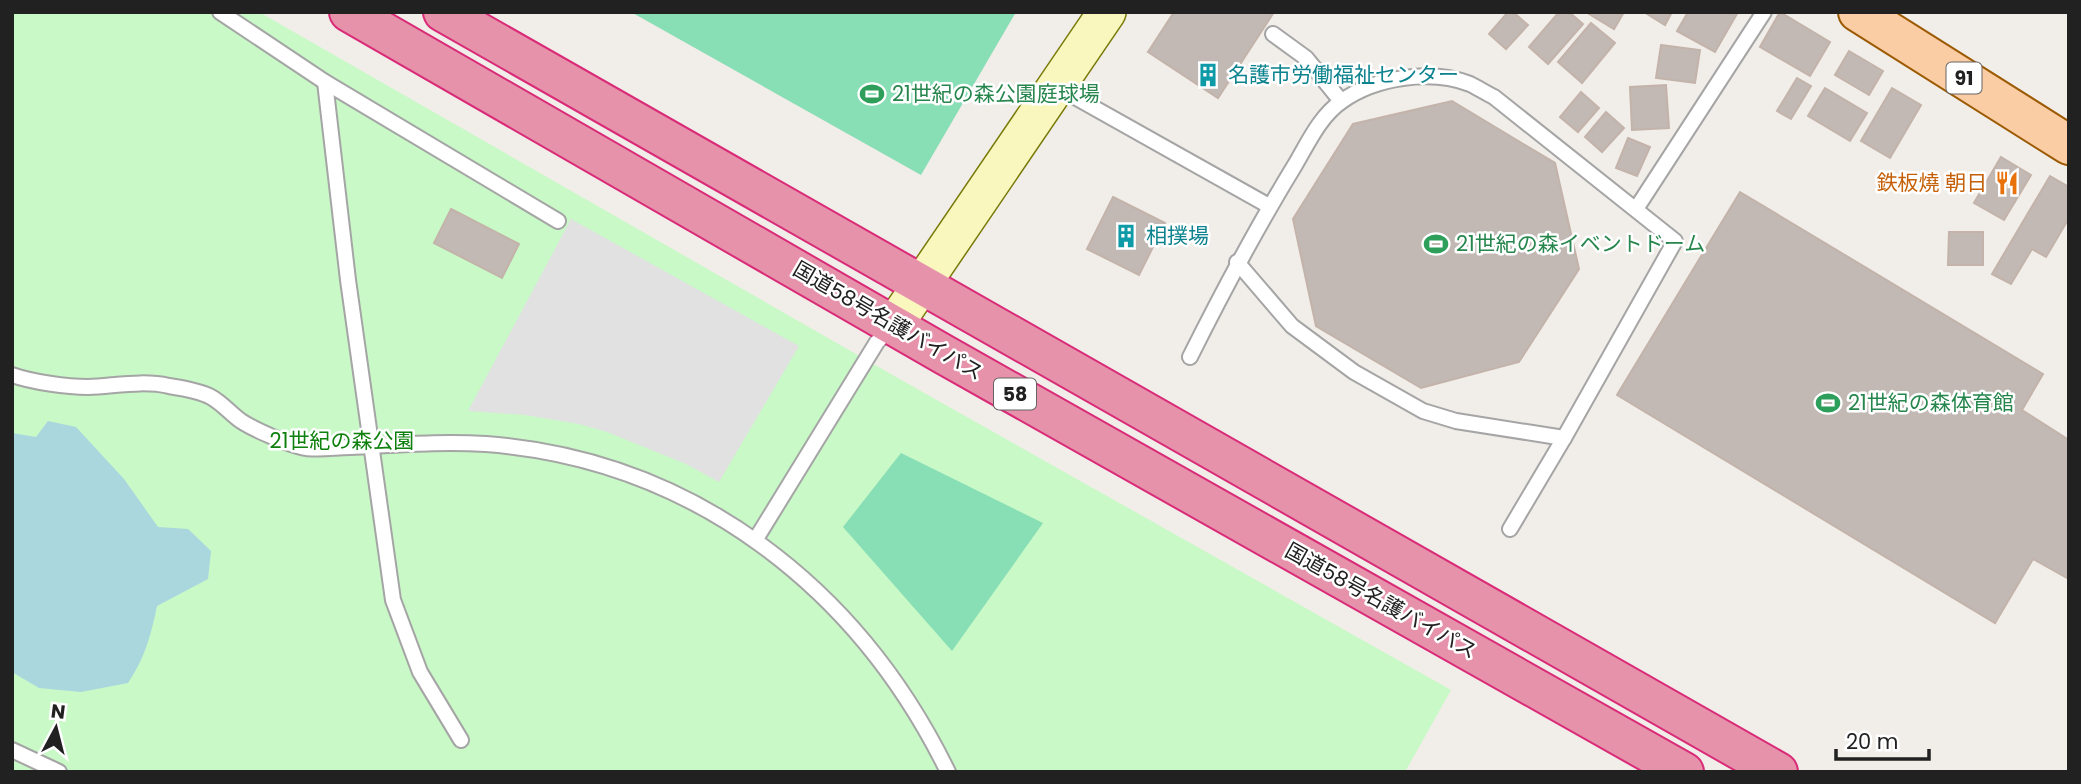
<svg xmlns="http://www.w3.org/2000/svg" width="2081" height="784" viewBox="0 0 2081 784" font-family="Poppins,'Noto Sans JP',sans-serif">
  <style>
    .park { fill: #c8f9c7 }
    .pitch { fill: #88deb5 }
    .parking { fill: #e1e1e1 }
    .water { fill: #aad7de }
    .building { fill: #c2b9b4; stroke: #c3b3aa; stroke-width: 2 }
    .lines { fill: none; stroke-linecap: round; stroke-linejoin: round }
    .lane-casing { stroke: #a5a5a5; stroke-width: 18 }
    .secondary-casing { stroke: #787a07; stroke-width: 40 }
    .primary-casing { stroke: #9c5a02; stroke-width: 42 }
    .highway-casing { stroke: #d92b78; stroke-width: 42 }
    .lane { stroke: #fff; stroke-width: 14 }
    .secondary { stroke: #f9f6be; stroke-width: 37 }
    .primary { stroke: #fbcda4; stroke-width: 38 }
    .highway { stroke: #e692aa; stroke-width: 38 }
    .labels { text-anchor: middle; stroke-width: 5; stroke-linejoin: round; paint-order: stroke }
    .shield { fill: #fff; stroke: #646464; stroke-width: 2 }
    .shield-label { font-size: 19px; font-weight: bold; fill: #212121 }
    .culture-label { font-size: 21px; fill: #0d838f; stroke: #fff; text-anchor: start }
    .leisure-label { font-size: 21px; fill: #27864d; stroke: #fff; text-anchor: start }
    .food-label { font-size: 21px; fill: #c56008; stroke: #fff; text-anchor: end }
    .street-label { font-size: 21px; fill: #212121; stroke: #fff }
    .park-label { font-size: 21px; fill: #0f810e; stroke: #fff }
  </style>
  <rect width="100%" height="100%" fill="#f1ede8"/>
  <polygon class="park" points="12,12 259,12 903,381 1451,690 1405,772 12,772"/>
  <g class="pitch">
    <polygon points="631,12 1016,12 921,175"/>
    <polygon points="901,453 1043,523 952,651 843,527"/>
  </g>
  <polygon class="parking" points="571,219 799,346 719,482 686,464 607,432 579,424 525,415 468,411"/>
  <path class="water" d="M48,421L76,427L124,479L158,527L188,529L211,551L208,579L157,606C151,635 145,658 128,683L81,692L39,688L12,672V433L36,437Z"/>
  <g class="building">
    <polygon points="1174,12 1274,12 1218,98 1148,52"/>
    <polygon points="1508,12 1513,12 1528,25 1506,49 1489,34"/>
    <polygon points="1559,12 1569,12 1583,24 1548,64 1529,47"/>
    <polygon points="1586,12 1624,12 1614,29"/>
    <polygon points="1644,12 1672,12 1665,25"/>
    <polygon points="1688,12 1738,12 1715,52 1677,31"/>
    <polygon points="1780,12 1830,42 1810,76 1760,47"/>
    <polygon points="1591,23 1615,43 1582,83 1558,62"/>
    <polygon points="1661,45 1700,50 1695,83 1656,78"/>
    <polygon points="1849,51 1883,71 1869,95 1835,75"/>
    <polygon points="1797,78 1811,86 1791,119 1777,111"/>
    <polygon points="1666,85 1669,128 1632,130 1630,87"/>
    <polygon points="1825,88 1867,113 1850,141 1808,116"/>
    <polygon points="1892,88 1921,105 1890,158 1861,141"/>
    <polygon points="1581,92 1599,108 1578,132 1560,117"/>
    <polygon points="1452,101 1555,163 1579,269 1519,362 1421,388 1316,326 1293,219 1353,124"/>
    <polygon points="1606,112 1624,128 1602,152 1585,137"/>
    <polygon points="1628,138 1650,147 1637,176 1616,168"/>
    <polygon points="2001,157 2031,175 2004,220 1974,203"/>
    <polygon points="2050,176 2069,187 2069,218 2046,257 2032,249 2011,284 1992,274"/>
    <polygon points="1740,192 2043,374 2022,410 2069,440 2069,579 2033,559 1995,623 1617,395"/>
    <polygon points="1113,197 1165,223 1139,275 1087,249"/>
    <polygon points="451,209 519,244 502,278 434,243"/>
    <polygon points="1949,232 1983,232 1983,265 1948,265"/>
  </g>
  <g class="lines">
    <g class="lane-casing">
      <g id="lane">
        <polyline points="220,12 325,82 558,221"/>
        <polyline points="1273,34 1306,58 1341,101"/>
        <polyline points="325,82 348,280 393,600 420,672 461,740"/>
        <polyline points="1057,87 1269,206"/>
        <polyline points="1636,209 1764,12"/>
        <polyline points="1237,262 1292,326 1354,372 1423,411 1456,421 1564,438"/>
        <path d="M1190,357C1223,291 1257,227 1295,165C1308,143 1320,116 1342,101C1376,77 1431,69 1470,84C1478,88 1486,93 1494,97L1675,241L1564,438L1510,529"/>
        <path d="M12,375C32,382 67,387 88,387C115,386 142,380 169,386C182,388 200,391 211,397C222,403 231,414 241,421C253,429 287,444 301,447C315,451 335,447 350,447C395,445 440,441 486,444C694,460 858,588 948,772"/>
        <polyline points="756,539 877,342 893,326"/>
        <polyline points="12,750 59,772"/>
      </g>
    </g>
    <g class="secondary-casing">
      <polyline id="secondary" points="894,325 1107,12"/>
    </g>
    <g class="primary-casing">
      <polyline id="primary" points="1858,12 2069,145"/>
    </g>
    <g class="highway-casing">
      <g id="highway">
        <polyline points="349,12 943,354 1684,772"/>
        <polyline points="443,12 1778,772"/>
      </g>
    </g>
    <use href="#lane" class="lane"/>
    <use href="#secondary" class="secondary"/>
    <use href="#primary" class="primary"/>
    <use href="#highway" class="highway"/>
  </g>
  <defs>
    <g id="building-bare" transform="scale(1.89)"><path d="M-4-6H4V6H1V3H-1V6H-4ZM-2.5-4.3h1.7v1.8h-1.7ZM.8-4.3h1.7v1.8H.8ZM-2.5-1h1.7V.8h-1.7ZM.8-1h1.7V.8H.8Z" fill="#0f9aa8" stroke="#fff" stroke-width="2.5" paint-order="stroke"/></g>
    <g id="stadium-bare" transform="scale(1.89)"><path d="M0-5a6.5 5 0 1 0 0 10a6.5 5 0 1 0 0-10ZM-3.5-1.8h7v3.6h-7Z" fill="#2e9e5b" stroke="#fff" stroke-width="2.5" paint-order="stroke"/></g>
    <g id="restaurant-bare" transform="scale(1.89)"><path d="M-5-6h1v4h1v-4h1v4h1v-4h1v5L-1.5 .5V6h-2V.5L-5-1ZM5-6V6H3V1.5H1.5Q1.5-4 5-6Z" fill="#e8710a" stroke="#fff" stroke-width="2.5" paint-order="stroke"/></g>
  </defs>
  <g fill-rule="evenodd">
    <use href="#building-bare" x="1208" y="75"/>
    <use href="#stadium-bare" x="872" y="94"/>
    <use href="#restaurant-bare" x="2007" y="183"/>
    <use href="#building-bare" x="1126" y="236"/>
    <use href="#stadium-bare" x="1436" y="244"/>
    <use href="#stadium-bare" x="1828" y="403"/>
  </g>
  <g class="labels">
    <g class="shield">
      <rect x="1946.5" y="62.5" width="35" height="31" rx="5"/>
      <rect x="994" y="378.5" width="42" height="31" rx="5"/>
    </g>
    <g class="shield-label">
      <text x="1964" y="85">91</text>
      <text x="1015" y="401">58</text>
    </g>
    <g class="culture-label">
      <text x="1228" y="82">名護市労働福祉センター</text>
      <text x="1146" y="243">相撲場</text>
    </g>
    <g class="leisure-label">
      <text x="892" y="101">21世紀の森公園庭球場</text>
      <text x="1456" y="251">21世紀の森イベントドーム</text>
      <text x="1848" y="410">21世紀の森体育館</text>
    </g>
    <g class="food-label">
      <text x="1987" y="190">鉄板燒 朝日</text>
    </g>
    <g class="street-label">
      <text transform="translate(888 321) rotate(30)" y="7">国道58号名護バイパス</text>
      <text transform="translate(1381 601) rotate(29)" y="7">国道58号名護バイパス</text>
    </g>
    <g class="park-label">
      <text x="342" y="448">21世紀の森公園</text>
    </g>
  </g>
  <rect width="2081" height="784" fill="none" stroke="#212121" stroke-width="28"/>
  <g transform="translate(56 728) rotate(7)" stroke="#ffffff" stroke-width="5" paint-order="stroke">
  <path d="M0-5L12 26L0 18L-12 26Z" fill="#212121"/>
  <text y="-10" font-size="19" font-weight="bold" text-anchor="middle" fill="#212121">N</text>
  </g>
  <path d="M1836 749v10h93v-10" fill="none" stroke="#212121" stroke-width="3.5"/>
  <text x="1846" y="749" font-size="21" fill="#212121" stroke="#ffffff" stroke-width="5" paint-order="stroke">20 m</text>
</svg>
